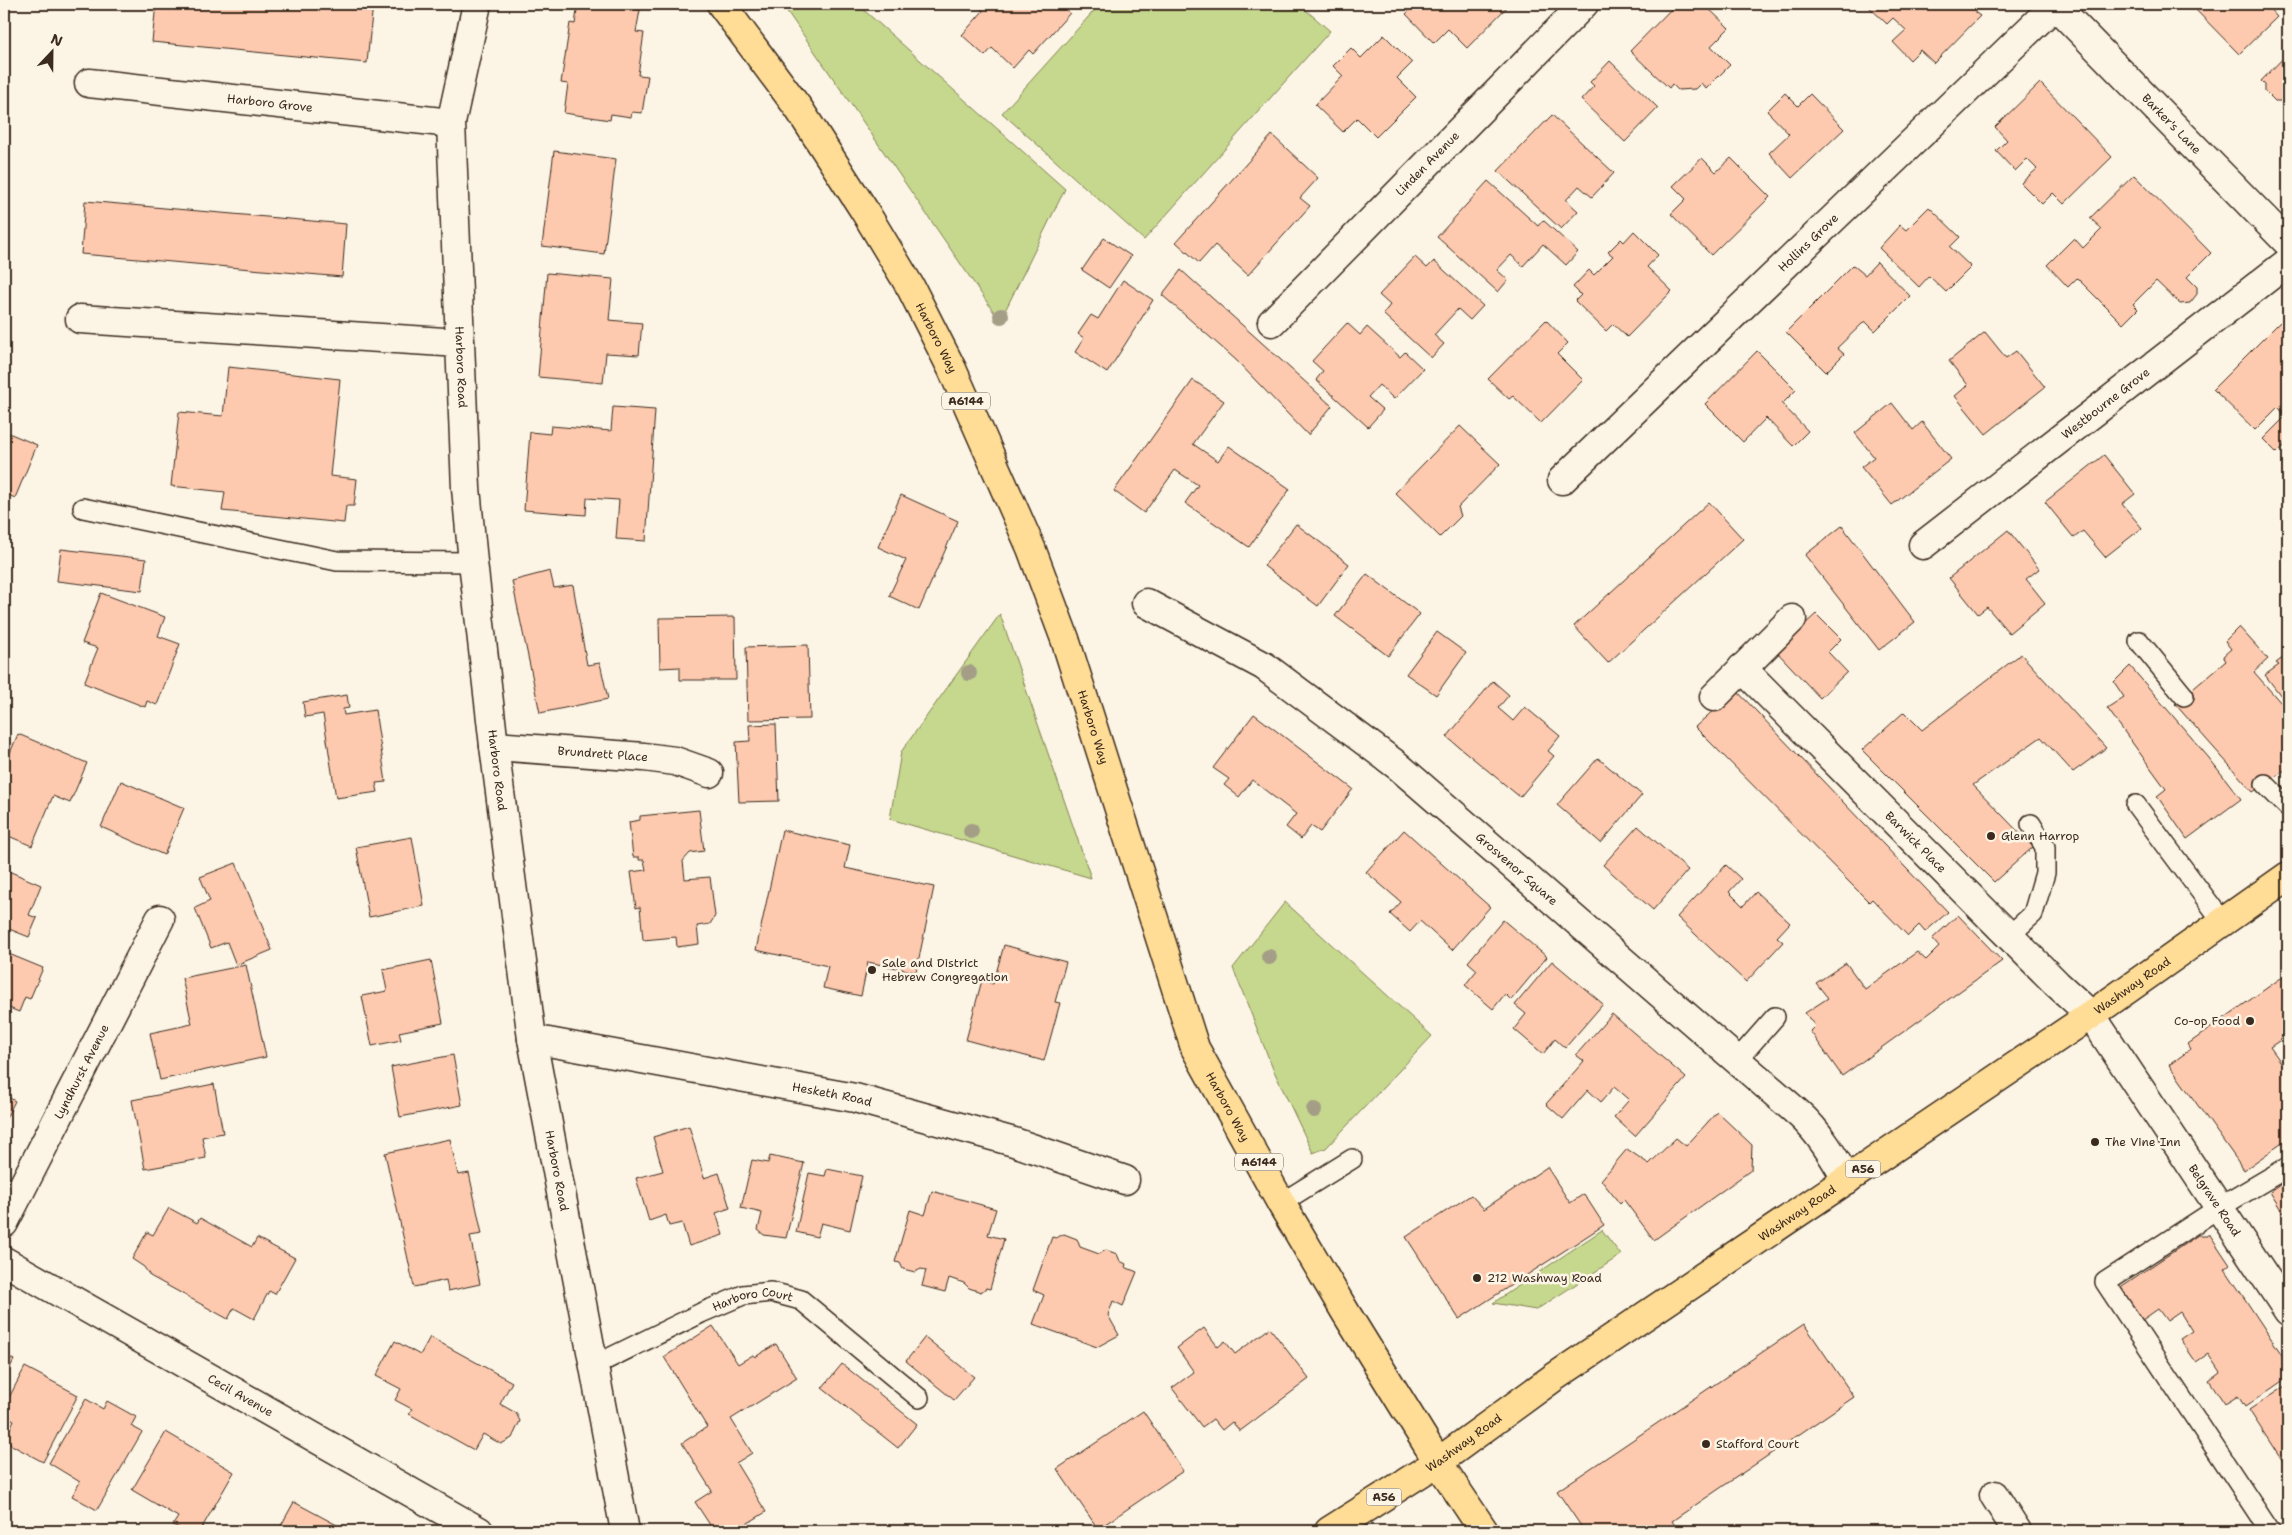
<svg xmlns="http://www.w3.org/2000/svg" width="2292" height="1535" viewBox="0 0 2292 1535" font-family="'Shantell Sans',sans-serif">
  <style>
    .green { fill: #c6d88d; stroke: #808156 }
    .building { fill: #fecaaf; stroke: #3b2a1e }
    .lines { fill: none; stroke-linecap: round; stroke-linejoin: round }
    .lane-casing { stroke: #3b2a1e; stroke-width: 22 }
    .street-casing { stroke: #3b2a1e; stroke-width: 31 }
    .primary-casing { stroke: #3b2a1e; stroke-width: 31 }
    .highway-casing { stroke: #3b2a1e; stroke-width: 31 }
    .lane { stroke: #fcf5e5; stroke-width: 19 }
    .street { stroke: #fcf5e5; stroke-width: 28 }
    .primary { stroke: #ffdd96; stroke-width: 28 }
    .highway { stroke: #ffdd96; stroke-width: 28 }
    .tree { fill: #a59e87 }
    .poi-dot { fill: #3b2a1e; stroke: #fcf5e5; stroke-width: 2 }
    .labels { text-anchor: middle; stroke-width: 5; stroke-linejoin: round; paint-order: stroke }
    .shield { fill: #fcf5e5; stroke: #75675a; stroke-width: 1 }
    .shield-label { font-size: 11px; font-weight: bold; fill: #3b2a1e }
    .street-label { font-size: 12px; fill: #3b2a1e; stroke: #fcf5e5 }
    .poi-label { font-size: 12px; fill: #3b2a1e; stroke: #fcf5e5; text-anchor: start }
  </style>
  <rect width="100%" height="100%" fill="#fcf5e5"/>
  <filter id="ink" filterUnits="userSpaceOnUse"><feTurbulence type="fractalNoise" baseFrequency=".02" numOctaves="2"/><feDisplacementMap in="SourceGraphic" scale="10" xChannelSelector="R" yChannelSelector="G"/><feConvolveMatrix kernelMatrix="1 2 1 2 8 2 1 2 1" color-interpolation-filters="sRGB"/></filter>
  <g filter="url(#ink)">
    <g class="green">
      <polygon points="782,4 857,4 1065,189 1000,321"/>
      <polygon points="1100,4 1299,4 1330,31 1144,240 1002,113"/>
      <polygon points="1000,614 1091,878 890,819 901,752"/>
      <polygon points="1285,902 1432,1036 1326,1148 1313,1153 1273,1069 1233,968"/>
      <polygon points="1602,1230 1621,1255 1536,1310 1493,1303"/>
    </g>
    <g class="building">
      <polygon points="156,4 373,4 367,63 152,42"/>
      <polygon points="578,4 628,4 627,8 640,10 636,32 644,33 638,75 648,76 642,113 632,112 631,117 611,114 610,120 564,113 568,84 561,83 570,23 575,24"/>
      <polygon points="976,4 1059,4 1070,13 1033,54 1029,50 1013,68 992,48 985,56 962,35 983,11"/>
      <polygon points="1416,4 1504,4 1507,7 1467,48 1448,29 1434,43 1406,14"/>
      <polygon points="1676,4 1704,4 1729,28 1711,46 1730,65 1706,89 1701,83 1695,89 1678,90 1672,84 1669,88 1630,51"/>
      <polygon points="1866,4 1977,4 1976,13 1980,16 1934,63 1920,50 1910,60 1893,42 1906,30 1893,18 1887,24"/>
      <polygon points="2193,4 2265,4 2277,17 2239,54 2191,5"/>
      <polygon points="1384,35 1412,63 1397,78 1416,97 1376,137 1357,118 1343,132 1315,105 1343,76 1333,66 1351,48 1361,58"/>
      <polygon points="2288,53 2288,109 2281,101 2275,101 2265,91 2265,85 2261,81"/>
      <polygon points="1610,61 1658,108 1625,142 1581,100 1594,86 1590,82"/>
      <polygon points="2040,83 2112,157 2064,204 2053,193 2042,204 2021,183 2037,169 2027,159 2015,171 1996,151 2007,140 1995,127"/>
      <polygon points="1785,93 1798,106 1810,94 1844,129 1792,178 1769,153 1789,134 1767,111"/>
      <polygon points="1552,115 1614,173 1592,197 1579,186 1566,200 1578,211 1561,229 1498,171"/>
      <polygon points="1272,135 1318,178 1300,198 1310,206 1248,275 1215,245 1199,263 1176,242"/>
      <polygon points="554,151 616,159 604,254 542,246"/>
      <polygon points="1702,158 1716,172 1731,158 1770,197 1711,255 1671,214 1686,199 1673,186"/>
      <polygon points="2134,175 2211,253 2187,277 2197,287 2197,294 2190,303 2180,304 2156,281 2133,304 2138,309 2123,324 2077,278 2068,287 2047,265 2074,238 2083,248 2102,229 2090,218"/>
      <polygon points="1488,181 1538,226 1543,220 1578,252 1566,265 1543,244 1523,266 1511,255 1497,270 1508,280 1498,292 1437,237"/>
      <polygon points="85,201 346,224 342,277 81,254"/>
      <polygon points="1929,207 1960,237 1950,247 1971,267 1946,292 1929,276 1919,287 1879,248 1900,225 1906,230"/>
      <polygon points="1634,231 1658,255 1647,267 1672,291 1627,337 1613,324 1606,331 1575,301 1581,295 1573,287 1589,270 1594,275 1613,256 1608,252 1621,239 1624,242"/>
      <polygon points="1104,238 1131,256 1109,288 1082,270"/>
      <polygon points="1415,257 1427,268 1434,261 1483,306 1470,320 1458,309 1434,335 1444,344 1431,358 1383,314 1390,305 1379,295"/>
      <polygon points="1877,262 1910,296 1875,331 1865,321 1837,348 1844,354 1826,372 1786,332 1853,265 1865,275"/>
      <polygon points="1181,270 1332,406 1308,435 1236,360 1162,295"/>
      <polygon points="547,273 613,279 609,320 642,323 639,355 606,353 603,383 538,377"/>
      <polygon points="1123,280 1153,300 1107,373 1075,352 1084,338 1078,334 1091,315 1098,319"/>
      <polygon points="1546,320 1568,343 1557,354 1583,380 1541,423 1513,396 1509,399 1488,379"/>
      <polygon points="2280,322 2288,331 2288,442 2277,453 2263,439 2286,416 2278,407 2255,430 2213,389"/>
      <polygon points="1347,323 1360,335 1367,327 1400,357 1405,352 1423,369 1394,399 1379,385 1368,397 1383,410 1368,427 1316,380 1323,371 1312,361"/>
      <polygon points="1985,332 2006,358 2016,351 2045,387 1986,434 1955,396 1968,385 1949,361"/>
      <polygon points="1757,351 1796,390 1782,404 1808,431 1793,446 1766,418 1743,442 1705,404"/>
      <polygon points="228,367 340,379 330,476 357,479 354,506 346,506 344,523 222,511 225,492 171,486 179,412 223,416"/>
      <polygon points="1193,380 1224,401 1193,444 1218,461 1229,446 1290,489 1249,547 1185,503 1198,485 1175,470 1144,513 1114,491"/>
      <polygon points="1892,403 1913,430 1922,422 1951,459 1892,505 1861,467 1874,457 1855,433"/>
      <polygon points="613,407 655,410 646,541 616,539 619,500 587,498 586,515 524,510 530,432 550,434 551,426 611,431"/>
      <polygon points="1460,426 1500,464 1458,507 1461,516 1440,537 1395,493"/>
      <polygon points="4,431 37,445 15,498 4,493"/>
      <polygon points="2104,455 2135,494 2122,504 2142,528 2105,557 2083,531 2074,538 2045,502"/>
      <polygon points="901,495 958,521 919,610 889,596 906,560 878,547"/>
      <polygon points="1709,502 1743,539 1608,663 1574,626"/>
      <polygon points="1296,524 1349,564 1318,606 1264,566"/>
      <polygon points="1842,526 1915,622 1879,650 1805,555"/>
      <polygon points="2008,530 2039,569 2026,579 2045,603 2009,633 1987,607 1978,614 1949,578"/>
      <polygon points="61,549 146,559 142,591 57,581"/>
      <polygon points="550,571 554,588 573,585 587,665 600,663 608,699 540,713 512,581"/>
      <polygon points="1367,574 1420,614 1388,656 1335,616"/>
      <polygon points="101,593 165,617 158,636 180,644 157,705 147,701 145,707 84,683 98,648 82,643"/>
      <polygon points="1816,614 1841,639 1828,652 1847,672 1820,698 1776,651"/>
      <polygon points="735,617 736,680 680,680 680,667 660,668 659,618"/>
      <polygon points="2239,627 2268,659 2254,672 2288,711 2288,768 2253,792 2175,704 2226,661 2223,656 2231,649 2225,641"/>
      <polygon points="1437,632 1466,653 1436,695 1406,674"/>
      <polygon points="808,645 810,719 748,720 746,647"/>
      <polygon points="2021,654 2106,748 2073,772 2041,737 1973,785 2033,847 1994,882 1862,750 1904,712 1922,730"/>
      <polygon points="2288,654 2288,705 2265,675 2279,665 2276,663"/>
      <polygon points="2130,666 2209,758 2241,799 2187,839 2157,796 2166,789 2107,708 2124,697 2114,682"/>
      <polygon points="1493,681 1509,695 1498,708 1513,721 1525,707 1560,736 1548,751 1554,756 1520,797 1447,737"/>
      <polygon points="1736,690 1948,912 1925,932 1919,925 1908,936 1872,899 1869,902 1695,727"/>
      <polygon points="347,695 349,708 343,709 344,715 375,710 386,782 376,783 378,792 336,798 323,714 305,717 303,702"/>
      <polygon points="1254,714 1353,789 1320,832 1311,826 1301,839 1286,827 1296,814 1252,780 1239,797 1224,785 1229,779 1213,768"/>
      <polygon points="776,724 779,801 739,802 736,742 750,741 749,725"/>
      <polygon points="18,734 87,763 70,803 53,796 32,846 4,834 4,767"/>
      <polygon points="1598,758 1642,795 1601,843 1557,805"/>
      <polygon points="121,781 184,808 164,855 101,827"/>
      <polygon points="699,810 704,851 690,853 683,861 685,879 710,877 715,916 710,924 697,926 699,944 677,947 676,937 643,940 640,907 636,908 631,872 646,870 644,860 639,860 639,857 633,857 629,822 640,820 640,816"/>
      <polygon points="1638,826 1688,870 1653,910 1603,865"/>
      <polygon points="782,830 850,845 845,868 934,887 916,972 868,962 861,996 823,988 828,966 756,950"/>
      <polygon points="1404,830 1490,907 1452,950 1420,921 1410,932 1390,914 1401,902 1366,872"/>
      <polygon points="412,837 424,906 369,917 356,847"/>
      <polygon points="236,863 272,950 236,965 227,942 211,948 195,908 210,901 200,877"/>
      <polygon points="1726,865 1741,879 1729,892 1743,906 1756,892 1790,923 1777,937 1783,942 1746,982 1677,917"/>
      <polygon points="4,869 41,885 29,915 37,918 29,937 4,927"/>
      <polygon points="1958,915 2002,961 1842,1076 1810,1031 1815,1026 1805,1013 1828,998 1816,983 1846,963 1865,989 1917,952 1926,960 1939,947 1932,939"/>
      <polygon points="1503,920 1547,957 1511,1000 1505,994 1493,1009 1465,985 1477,970 1468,962"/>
      <polygon points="1004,945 1066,962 1055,1002 1060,1003 1044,1061 966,1040 982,980 993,984"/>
      <polygon points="4,952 43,968 30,999 25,997 19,1012 4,1006"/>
      <polygon points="431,960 443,1023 399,1032 401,1040 372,1046 362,996 387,991 383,970"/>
      <polygon points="1552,961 1603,1004 1565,1048 1555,1039 1543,1054 1514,1029 1526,1014 1515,1005"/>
      <polygon points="246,965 266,1057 160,1080 150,1033 192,1024 182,978"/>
      <polygon points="2288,973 2288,1035 2270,1047 2288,1072 2288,1139 2244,1170 2169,1065 2191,1049 2188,1044"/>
      <polygon points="1612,1014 1686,1078 1635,1136 1614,1117 1629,1100 1614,1087 1601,1102 1588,1090 1563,1119 1546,1104 1584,1061 1576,1055"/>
      <polygon points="453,1055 462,1105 400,1117 391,1067"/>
      <polygon points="214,1084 223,1133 202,1137 206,1158 145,1169 132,1100"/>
      <polygon points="4,1095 15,1101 4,1122"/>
      <polygon points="1717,1112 1752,1145 1751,1170 1654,1240 1624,1200 1620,1204 1601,1180 1627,1149 1649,1164 1676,1138 1686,1146"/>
      <polygon points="689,1126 704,1178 719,1173 730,1208 716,1213 723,1235 689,1246 682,1223 669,1226 666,1215 649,1221 636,1178 663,1171 653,1137"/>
      <polygon points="450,1139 458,1175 469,1173 482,1234 470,1236 480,1284 448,1291 446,1280 414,1287 385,1153"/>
      <polygon points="770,1156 804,1163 786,1238 764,1235 758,1230 762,1213 741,1208 752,1160 768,1163"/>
      <polygon points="1547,1167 1570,1203 1584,1194 1604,1225 1459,1319 1406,1237 1471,1195 1484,1209"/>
      <polygon points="827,1169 862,1176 850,1230 821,1223 817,1237 796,1232 809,1173 825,1176"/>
      <polygon points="2288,1179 2288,1209 2283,1213 2270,1192"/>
      <polygon points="932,1191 996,1209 988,1235 1004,1239 990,1289 986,1288 981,1292 969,1288 964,1283 949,1278 945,1292 922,1286 926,1270 921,1269 915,1272 903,1269 900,1263 895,1262 910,1210 925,1215"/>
      <polygon points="169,1208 197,1223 200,1218 252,1247 257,1238 295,1258 275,1294 269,1291 254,1319 234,1308 228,1319 150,1276 144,1267 132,1259 147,1232 153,1235"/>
      <polygon points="1064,1234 1077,1239 1080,1247 1099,1254 1106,1250 1117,1254 1120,1261 1126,1264 1125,1267 1137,1272 1123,1306 1113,1301 1108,1315 1119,1335 1097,1347 1033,1324 1044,1295 1033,1290 1052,1237 1056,1238"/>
      <polygon points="2198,1235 2210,1235 2230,1265 2225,1269 2288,1364 2288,1377 2245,1407 2238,1396 2225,1404 2209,1380 2220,1372 2208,1354 2196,1362 2180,1339 2192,1331 2180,1312 2167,1321 2158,1309 2138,1323 2116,1290"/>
      <polygon points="1804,1324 1854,1397 1672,1521 1679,1531 1573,1531 1581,1526 1557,1491"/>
      <polygon points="713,1326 738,1364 753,1355 755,1357 776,1344 797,1378 731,1419 752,1453 736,1463 766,1512 735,1531 714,1531 695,1502 712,1491 682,1443 707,1427 664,1357"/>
      <polygon points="1204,1328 1218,1347 1225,1341 1235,1354 1270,1328 1309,1379 1240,1431 1232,1422 1222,1430 1213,1419 1202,1427 1172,1388 1194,1372 1177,1348"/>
      <polygon points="430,1337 512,1382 500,1404 516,1413 520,1421 512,1438 501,1444 483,1434 474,1450 409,1414 412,1409 395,1400 401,1389 376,1376 395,1341 420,1355"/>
      <polygon points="925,1337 974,1377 954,1400 906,1361"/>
      <polygon points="4,1354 14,1360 4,1379"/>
      <polygon points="842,1364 917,1424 898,1448 822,1388"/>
      <polygon points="25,1367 78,1395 43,1462 4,1441 14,1420 4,1415 4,1407"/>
      <polygon points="2288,1384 2288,1470 2249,1410"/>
      <polygon points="86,1399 103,1409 107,1401 136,1417 131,1426 142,1432 97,1510 72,1496 80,1482 49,1463"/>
      <polygon points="1143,1411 1183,1471 1098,1529 1057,1469"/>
      <polygon points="166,1432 234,1472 200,1531 185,1531 173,1525 178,1517 132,1490"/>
      <polygon points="294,1502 348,1531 278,1531"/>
    </g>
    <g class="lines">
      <g class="lane-casing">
        <g id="lane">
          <polyline points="83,508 337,561 473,562"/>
          <polyline points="2139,641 2184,696"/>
          <polyline points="2265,784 2288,807"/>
          <polyline points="2136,805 2223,922"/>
          <polyline points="2009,936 2033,914 2045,873 2045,847 2031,824"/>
          <polyline points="1738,1059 1775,1017"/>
          <polyline points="1281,1203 1352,1159"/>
          <path id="s1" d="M593,1366L701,1313L743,1295L771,1292L801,1300L919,1398"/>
          <polyline points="2270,1531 2105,1282 2220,1207 2288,1167"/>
        </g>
      </g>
      <g class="street-casing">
        <g id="street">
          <path id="s2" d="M477,4L451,123L466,488L473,562L494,746L532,1039L625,1531"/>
          <path id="s3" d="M2054,4L2288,243"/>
          <path id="s4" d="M89,83L451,123"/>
          <polyline points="80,319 460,343"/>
          <path id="s5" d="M1272,322L1584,4"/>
          <path id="s6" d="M1562,480L2055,5"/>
          <path id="s7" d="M1923,545L2288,262"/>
          <path id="s8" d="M1146,603L1264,666L1398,766L1799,1114C1820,1133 1833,1156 1847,1180"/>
          <path id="s9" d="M1742,668L2057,984L2091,1015L2288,1311"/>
          <polyline points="1714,697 1792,619"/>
          <path id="s10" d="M494,746L644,757L675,761L709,773"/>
          <path id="s11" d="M532,1039L855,1098L1014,1142L1125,1180"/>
          <path id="s12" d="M4,1223L160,919"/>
          <path id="s13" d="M4,1261L479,1531"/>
          <polyline points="1994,1495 2017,1531"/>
        </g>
      </g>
      <g class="primary-casing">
        <g id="primary">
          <path id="s14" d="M721,4L799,109L864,210L911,288L952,369L1031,548L1065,639L1195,1048L1281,1203L1346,1313L1438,1462L1484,1531"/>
        </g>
      </g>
      <g class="highway-casing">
        <g id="highway">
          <path id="s15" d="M1329,1531L1438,1462L1553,1378L2091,1015L2288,876"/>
        </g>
      </g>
      <use href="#lane" class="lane"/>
      <use href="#street" class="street"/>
      <use href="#primary" class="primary"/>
      <use href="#highway" class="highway"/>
    </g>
    <g class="tree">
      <circle cx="1001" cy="316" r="8"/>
      <circle cx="969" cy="673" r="8"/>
      <circle cx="971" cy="831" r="8"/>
      <circle cx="1269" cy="957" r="8"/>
      <circle cx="1314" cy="1110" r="8"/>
    </g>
  </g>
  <g class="poi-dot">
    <circle cx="1991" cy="836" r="5"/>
    <circle cx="872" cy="970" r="5"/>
    <circle cx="2250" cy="1021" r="5"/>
    <circle cx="2095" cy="1142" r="5"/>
    <circle cx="1477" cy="1278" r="5"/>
    <circle cx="1706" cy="1444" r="5"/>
  </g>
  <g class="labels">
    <g class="shield">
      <rect x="942" y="392.5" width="48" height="17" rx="4"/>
      <rect x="1235" y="1153.5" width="48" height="17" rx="4"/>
      <rect x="1845.5" y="1160.5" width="35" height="17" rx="4"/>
      <rect x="1366.5" y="1488.5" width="35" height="17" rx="4"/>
    </g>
    <g class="shield-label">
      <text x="966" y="405">A6144</text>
      <text x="1259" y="1166">A6144</text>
      <text x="1863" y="1173">A56</text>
      <text x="1384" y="1501">A56</text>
    </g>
    <g class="street-label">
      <text dy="4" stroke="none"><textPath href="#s4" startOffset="182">Harboro Grove</textPath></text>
      <text dy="4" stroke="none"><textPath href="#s3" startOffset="168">Barker's Lane</textPath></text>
      <text dy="4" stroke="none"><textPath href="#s5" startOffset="222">Linden Avenue</textPath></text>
      <text dy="4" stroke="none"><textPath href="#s6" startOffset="342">Hollins Grove</textPath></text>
      <text dy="4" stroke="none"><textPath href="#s14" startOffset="398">Harboro Way</textPath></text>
      <text dy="4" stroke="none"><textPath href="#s2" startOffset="366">Harboro Road</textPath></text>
      <text dy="4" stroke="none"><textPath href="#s7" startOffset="231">Westbourne Grove</textPath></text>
      <text dy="4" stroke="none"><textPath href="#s14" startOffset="818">Harboro Way</textPath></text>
      <text dy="4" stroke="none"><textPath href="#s10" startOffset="109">Brundrett Place</textPath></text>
      <text dy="4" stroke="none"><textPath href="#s2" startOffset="771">Harboro Road</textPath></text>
      <text dy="4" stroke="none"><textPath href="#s9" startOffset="246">Barwick Place</textPath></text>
      <text dy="4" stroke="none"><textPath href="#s8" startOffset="458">Grosvenor Square</textPath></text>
      <text dy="4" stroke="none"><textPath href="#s15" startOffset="971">Washway Road</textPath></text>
      <text dy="4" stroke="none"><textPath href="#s12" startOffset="170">Lyndhurst Avenue</textPath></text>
      <text dy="4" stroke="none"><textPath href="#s11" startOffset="305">Hesketh Road</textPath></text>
      <text dy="4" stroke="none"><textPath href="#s14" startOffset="1222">Harboro Way</textPath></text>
      <text dy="4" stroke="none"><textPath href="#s2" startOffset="1176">Harboro Road</textPath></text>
      <text dy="4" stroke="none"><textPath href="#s9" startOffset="715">Belgrave Road</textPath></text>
      <text dy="4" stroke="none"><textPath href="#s15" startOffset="566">Washway Road</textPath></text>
      <text dy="4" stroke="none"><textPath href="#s1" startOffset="175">Harboro Court</textPath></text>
      <text dy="4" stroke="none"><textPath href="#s13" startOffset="272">Cecil Avenue</textPath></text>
      <text dy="4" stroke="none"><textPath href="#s15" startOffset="161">Washway Road</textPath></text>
    </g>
    <g class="poi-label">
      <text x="2001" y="840">Glenn Harrop</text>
      <text x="882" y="967">Sale and District<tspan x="882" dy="14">Hebrew Congregation</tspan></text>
      <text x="2240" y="1025" text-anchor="end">Co-op Food</text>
      <text x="2105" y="1146">The Vine Inn</text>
      <text x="1487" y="1282">212 Washway Road</text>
      <text x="1716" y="1448">Stafford Court</text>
    </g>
  </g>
  <rect width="2292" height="1535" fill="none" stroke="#fcf5e5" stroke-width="20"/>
  <rect x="10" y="10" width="2272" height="1515" fill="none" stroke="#3b2a1e" stroke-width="2" filter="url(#ink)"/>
  <g transform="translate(52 52) rotate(22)" stroke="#fcf5e5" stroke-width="4" paint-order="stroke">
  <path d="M0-4L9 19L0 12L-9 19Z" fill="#3b2a1e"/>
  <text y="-8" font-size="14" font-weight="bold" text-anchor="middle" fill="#3b2a1e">N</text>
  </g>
</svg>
